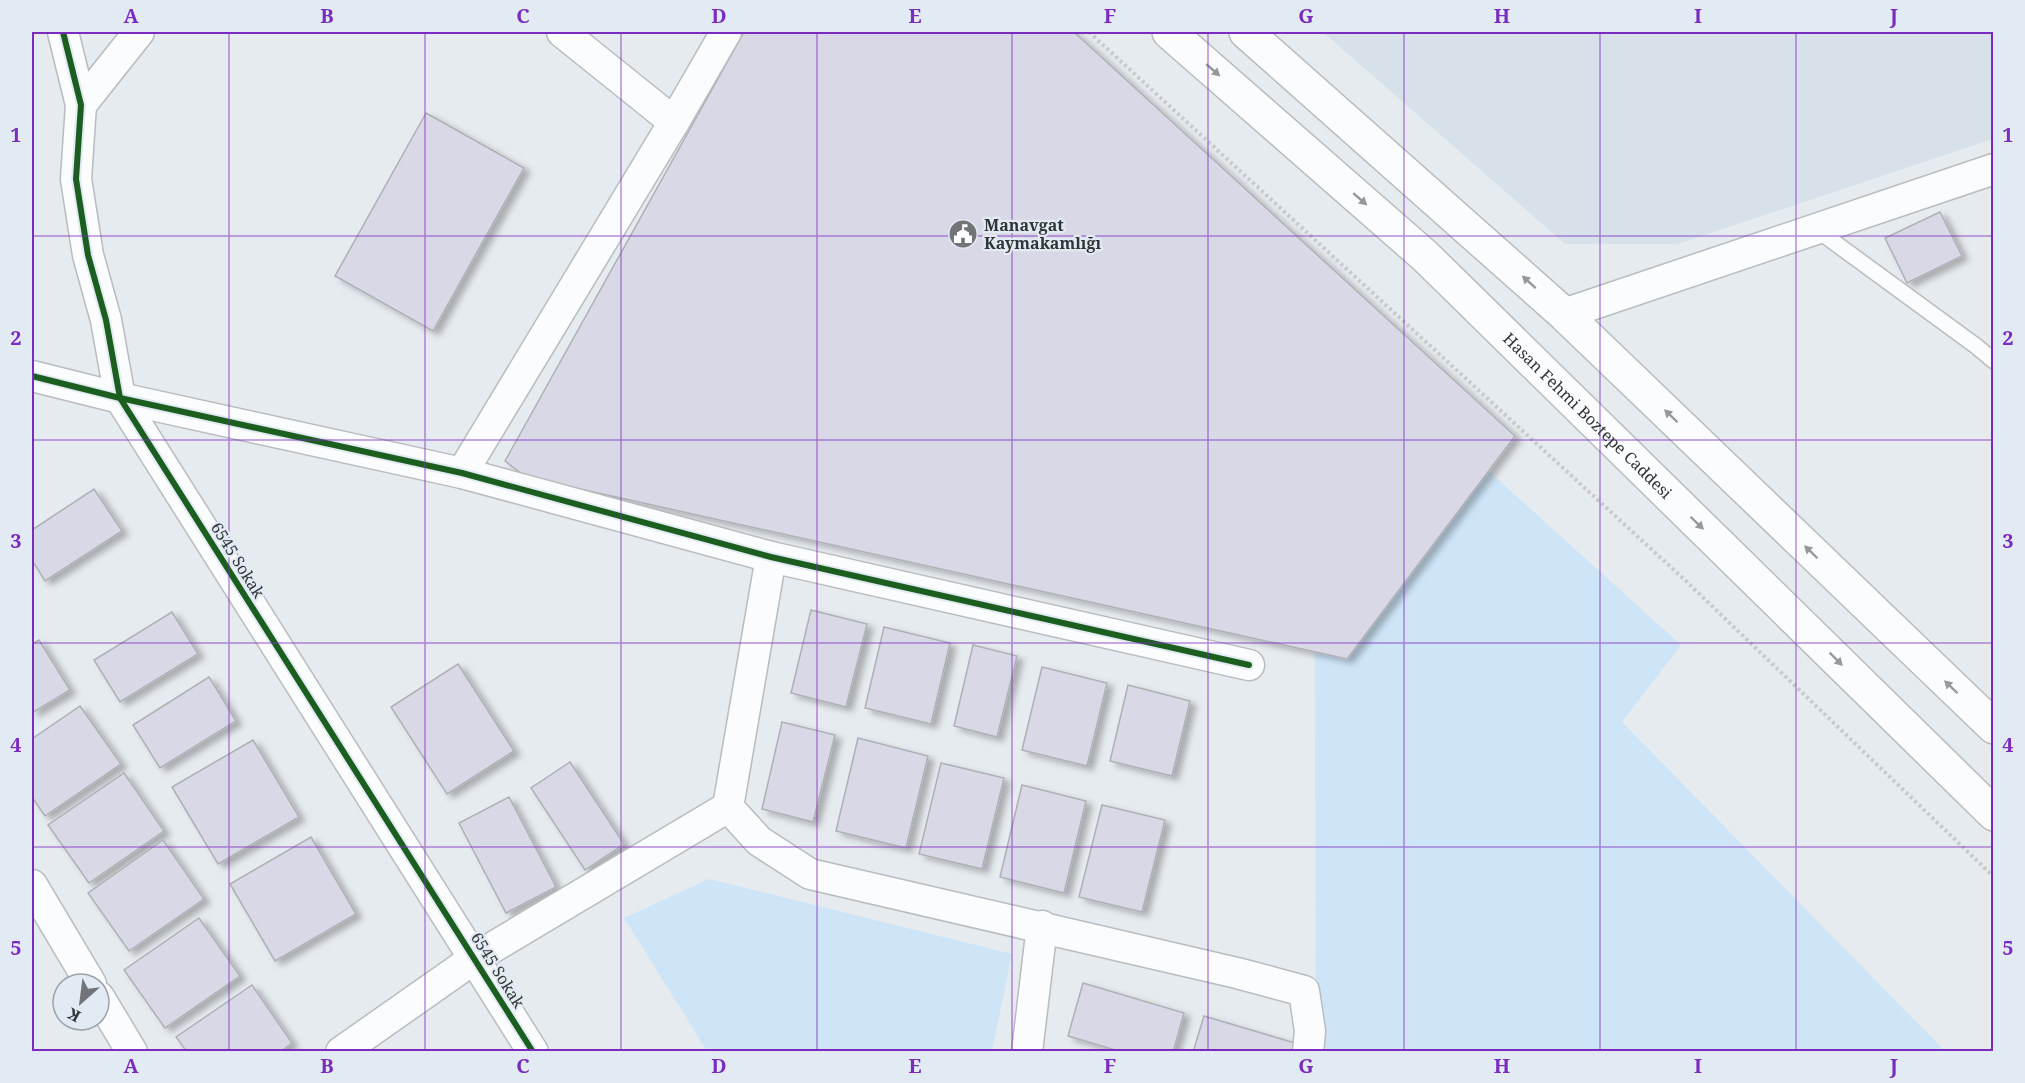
<svg xmlns="http://www.w3.org/2000/svg" width="2025" height="1083" viewBox="0 0 2025 1083" font-family="'Noto Serif',serif">
  <style>
    .built { fill: #d6e1ea }
    .green { fill: #cee5f8 }
    .building { fill: #d9d8e6; stroke: #aeb0b4; stroke-width: 1.5; filter: url(#shadow) }
    .lines { fill: none; stroke-linecap: round; stroke-linejoin: round }
    .service-casing { stroke: #b8bcbf; stroke-width: 18 }
    .minor-casing { stroke: #b8bcbf; stroke-width: 33 }
    .secondary-casing { stroke: #b8bcbf; stroke-width: 36 }
    .path { stroke: #c9cacc; stroke-width: 4; stroke-dasharray: 3 3; stroke-linecap: butt }
    .service { stroke: #fbfcfd; stroke-width: 15 }
    .minor { stroke: #fbfcfd; stroke-width: 30 }
    .secondary { stroke: #fbfcfd; stroke-width: 33 }
    .cycleway-casing { stroke: #e2ebf3; stroke-width: 10 }
    .cycleway { stroke: #1b5e20; stroke-width: 6 }
    .oneway { fill: #96989a }
    .grid { fill: none; stroke: #7b2cbf; stroke-width: 1.5; stroke-opacity: 0.55 }
    .labels { text-anchor: middle; stroke-width: 4.5; stroke-linejoin: round; paint-order: stroke }
    .poi-label { font-size: 16px; font-weight: bold; fill: #323538; stroke: #e2ebf3; text-anchor: start }
    .street-label { font-size: 16px; fill: #323538; stroke: #e2ebf3 }
    .neatline { fill: none; stroke: #7b2cbf; stroke-width: 2 }
    .grid-label { font-size: 20px; text-anchor: middle; font-weight: bold; fill: #7b2cbf }
  </style>
  <defs>
    <filter id="shadow"><feDropShadow dx="6" dy="4" stdDeviation="3" flood-color="#0004"/></filter>
  </defs>
  <rect width="100%" height="100%" fill="#e6ebef"/>
  <polygon class="built" points="1323,32 1993,32 1993,139 1678,244 1565,244"/>
  <g class="green">
    <polygon points="1387,379 1681,645 1622,722 1945,1051 1316,1051 1314,483"/>
    <polygon points="709,879 1012,954 992,1051 707,1051 624,918"/>
  </g>
  <g class="building">
    <polygon points="744,32 1074,32 1515,436 1347,659 526,477 505,461"/>
    <polygon points="426,113 524,168 433,331 335,276"/>
    <polygon points="1940,212 1962,256 1907,283 1885,238"/>
    <polygon points="94,489 122,531 45,581 32,560 32,530"/>
    <polygon points="811,610 867,624 846,707 791,693"/>
    <polygon points="172,612 198,654 120,702 94,660"/>
    <polygon points="884,627 950,643 931,724 865,708"/>
    <polygon points="39,640 70,690 32,713 32,644"/>
    <polygon points="973,645 1017,656 997,737 954,726"/>
    <polygon points="458,664 514,751 447,794 391,707"/>
    <polygon points="1042,667 1107,683 1087,766 1022,750"/>
    <polygon points="209,677 236,721 160,768 133,725"/>
    <polygon points="1128,685 1190,701 1172,776 1110,761"/>
    <polygon points="80,706 121,764 45,816 32,797 32,739"/>
    <polygon points="782,722 835,735 813,822 762,809"/>
    <polygon points="858,738 928,756 906,848 836,831"/>
    <polygon points="253,740 299,817 218,864 172,787"/>
    <polygon points="570,762 624,844 585,870 531,788"/>
    <polygon points="941,763 1004,778 982,869 919,854"/>
    <polygon points="124,773 164,831 89,883 48,825"/>
    <polygon points="1022,785 1086,801 1064,893 1000,877"/>
    <polygon points="509,797 556,887 506,913 459,823"/>
    <polygon points="1102,805 1165,820 1142,912 1079,897"/>
    <polygon points="311,837 356,914 275,961 230,884"/>
    <polygon points="163,840 204,899 129,951 88,893"/>
    <polygon points="199,918 240,976 165,1028 124,970"/>
    <polygon points="1083,983 1184,1013 1173,1052 1122,1052 1068,1036"/>
    <polygon points="252,985 292,1043 280,1052 187,1052 176,1037"/>
    <polygon points="1204,1016 1305,1046 1303,1052 1193,1052"/>
  </g>
  <g class="lines">
    <g class="service-casing">
      <polyline id="service" points="1816,229 1976,346 1994,361"/>
    </g>
    <g class="minor-casing">
      <g id="minor">
        <polyline points="63,32 81,105 76,179 88,255 106,320 120,398 533,1052"/>
        <polyline points="562,32 674,122"/>
        <polyline points="81,105 139,32"/>
        <polyline points="1564,314 1994,169"/>
        <polyline points="32,376 120,398 462,473 771,557 1249,665"/>
        <polyline points="462,473 674,122 726,32"/>
        <polyline points="771,557 728,807 759,841 810,874 1237,973 1304,991 1310,1031 1308,1052"/>
        <polyline points="32,885 91,984"/>
        <polyline points="99,997 132,1052"/>
        <polyline points="341,1052 475,958 728,807"/>
        <polyline points="1027,1052 1042,926"/>
      </g>
    </g>
    <g class="secondary-casing">
      <g id="secondary">
        <path id="s1" d="M1169,32L1425,256L1994,814"/>
        <polyline points="1246,32 1564,314 1994,727"/>
      </g>
    </g>
    <polyline class="path" points="1089,32 1687,582 1994,877"/>
    <use href="#service" class="service"/>
    <use href="#minor" class="minor"/>
    <use href="#secondary" class="secondary"/>
    <g class="cycleway-casing">
      <g id="cycleway">
        <polyline points="63,32 81,105 76,179 88,255 106,320 120,398 533,1052"/>
        <polyline points="32,376 120,398 462,473 771,557 1249,665"/>
      </g>
    </g>
    <use href="#cycleway" class="cycleway"/>
  </g>
  <defs><path id="oneway-solid" d="M-6-.8H1V-3.2L6.5 0L1 3.2V.8H-6Z" transform="scale(1.5)"/></defs>
  <g class="oneway">
    <use href="#oneway-solid" transform="translate(1213 70) rotate(41)"/>
    <use href="#oneway-solid" transform="translate(1360 199) rotate(41)"/>
    <use href="#oneway-solid" transform="translate(1529 282) rotate(-138)"/>
    <use href="#oneway-solid" transform="translate(1671 416) rotate(-136)"/>
    <use href="#oneway-solid" transform="translate(1697 523) rotate(44)"/>
    <use href="#oneway-solid" transform="translate(1811 552) rotate(-136)"/>
    <use href="#oneway-solid" transform="translate(1836 659) rotate(45)"/>
    <use href="#oneway-solid" transform="translate(1951 687) rotate(-136)"/>
  </g>
  <path class="grid" d="M229,32V1052M425,32V1052M621,32V1052M817,32V1052M1012,32V1052M1208,32V1052M1404,32V1052M1600,32V1052M1796,32V1052M32,236H1994M32,440H1994M32,643H1994M32,847H1994"/>
  <defs>
    <g id="civic-disc" transform="scale(1.5)"><circle r="9.5" fill="#717578" stroke="#e2ebf3"/><path d="M-.6-6.5H3V-4.5H.6V-3L4-1V1h2V6H-6V1h2V-1L-.6-3ZM-1.2 2.5V6h2.4V2.5Z" fill="#fff"/></g>
  </defs>
  <g fill-rule="evenodd">
    <use href="#civic-disc" x="963" y="234"/>
  </g>
  <g class="labels">
    <g class="poi-label">
      <text x="984" y="231">Manavgat<tspan x="984" dy="18">Kaymakamlığı</tspan></text>
    </g>
    <g class="street-label">
      <text dy="6" stroke="none"><textPath href="#s1" startOffset="568">Hasan Fehmi Boztepe Caddesi</textPath></text>
      <text transform="translate(238 560) rotate(58)" y="6">6545 Sokak</text>
      <text transform="translate(498 970) rotate(58)" y="6">6545 Sokak</text>
    </g>
  </g>
  <rect width="2025" height="1083" fill="none" stroke="#e2ebf3" stroke-width="66"/>
  <g transform="translate(81 1002) rotate(208)"><circle r="28" fill="#e2ebf3" stroke="#9ca2a8" stroke-width="1.5"/>
  <path d="M0-4.5L10 22L0 15L-10 22Z" fill="#717578"/>
  <text y="-9" font-size="16" font-weight="bold" text-anchor="middle" fill="#323538">K</text>
  </g>
  <rect x="33" y="33" width="1959" height="1017" class="neatline"/>
  <g class="grid-label">
    <text x="131" y="23">A</text>
    <text x="327" y="23">B</text>
    <text x="523" y="23">C</text>
    <text x="719" y="23">D</text>
    <text x="915" y="23">E</text>
    <text x="1110" y="23">F</text>
    <text x="1306" y="23">G</text>
    <text x="1502" y="23">H</text>
    <text x="1698" y="23">I</text>
    <text x="1894" y="23">J</text>
    <text x="16" y="142">1</text>
    <text x="2008" y="142">1</text>
    <text x="16" y="345">2</text>
    <text x="2008" y="345">2</text>
    <text x="16" y="548">3</text>
    <text x="2008" y="548">3</text>
    <text x="16" y="752">4</text>
    <text x="2008" y="752">4</text>
    <text x="16" y="955">5</text>
    <text x="2008" y="955">5</text>
    <text x="131" y="1073">A</text>
    <text x="327" y="1073">B</text>
    <text x="523" y="1073">C</text>
    <text x="719" y="1073">D</text>
    <text x="915" y="1073">E</text>
    <text x="1110" y="1073">F</text>
    <text x="1306" y="1073">G</text>
    <text x="1502" y="1073">H</text>
    <text x="1698" y="1073">I</text>
    <text x="1894" y="1073">J</text>
  </g>
</svg>
